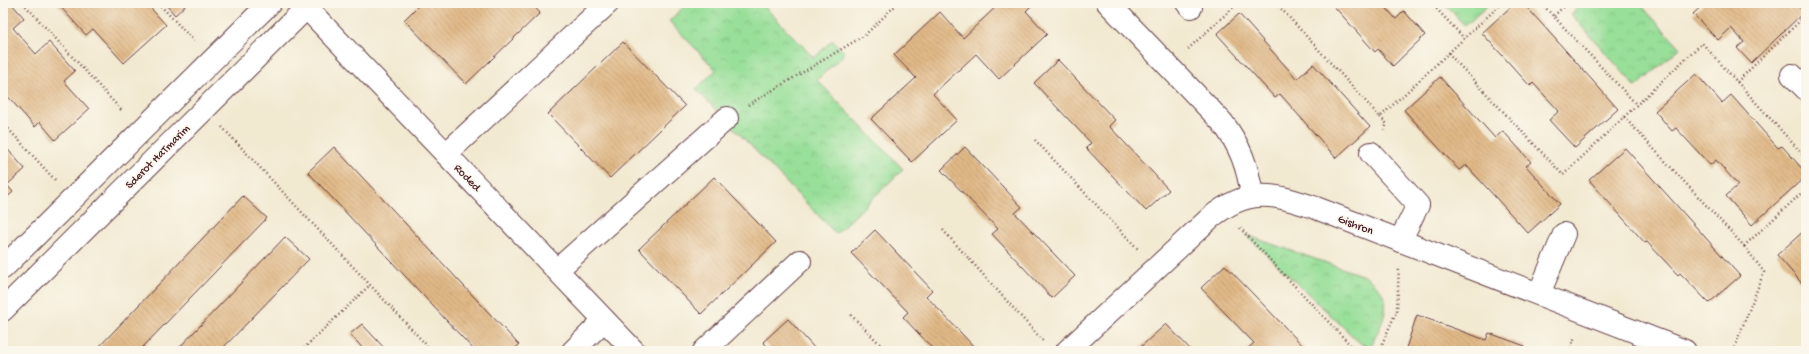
<svg xmlns="http://www.w3.org/2000/svg" width="1809" height="354" viewBox="0 0 1809 354" font-family="'Gochi Hand',sans-serif">
  <style>
    .park { fill: url(#park-crowns); stroke: #717f62 }
    .building { fill: url(#building-back-hatch) }
    .lines { fill: none; stroke-linecap: round; stroke-linejoin: round }
    .minor-casing { stroke: #633d44; stroke-width: 24 }
    .path { stroke: #633d44; stroke-width: 2.5; stroke-dasharray: 1 3; stroke-linecap: butt }
    .minor { stroke: #fff; stroke-width: 22 }
    .labels { text-anchor: middle; stroke-width: 3.5; stroke-linejoin: round; paint-order: stroke }
    .street-label { font-size: 12px; fill: #4a1f2b; stroke: #fbf7ec }
  </style>
  <defs>
    <pattern id="park-crowns" width="20" height="18" patternUnits="userSpaceOnUse"><rect width="20" height="18" fill="#98df99"/><path d="M2 6a3 3 0 1 1 6 0M12 15a3 3 0 1 1 6 0" fill="none" stroke="#84bf84"/></pattern>
    <pattern id="building-back-hatch" width="6" height="6" patternUnits="userSpaceOnUse"><rect width="6" height="6" fill="#e1b987"/><path d="M-1 5l2 2M0 0l6 6M5-1l2 2" fill="none" stroke="#b8966f"/></pattern>
  </defs>
  <rect width="100%" height="100%" fill="#fbf7ec"/>
  <filter id="ink" filterUnits="userSpaceOnUse"><feTurbulence type="fractalNoise" baseFrequency=".025" numOctaves="2"/><feDisplacementMap in="SourceGraphic" scale="8" xChannelSelector="R" yChannelSelector="G"/><feConvolveMatrix kernelMatrix="1 2 1 2 8 2 1 2 1" color-interpolation-filters="sRGB"/></filter>
  <filter id="wash" filterUnits="userSpaceOnUse"><feTurbulence type="fractalNoise" baseFrequency=".012" numOctaves="4" result="noise"/><feDisplacementMap in="SourceGraphic" scale="16" xChannelSelector="R" yChannelSelector="G"/><feGaussianBlur stdDeviation="0.9" result="paint"/><feColorMatrix in="noise" values="0 0 0 0 0 0 0 0 0 0 0 0 0 0 0 0 0 1.4 0 .05"/><feComposite in="paint" operator="in"/></filter>
  <g filter="url(#wash)">
    <rect width="100%" height="100%" fill="#f2e9d1"/>
    <g class="park">
      <polygon points="688,3 761,3 814,58 832,40 845,53 817,80 903,169 836,234 696,89 716,70 669,21"/>
      <polygon points="1444,3 1490,3 1465,26"/>
      <polygon points="1583,3 1639,3 1680,48 1636,87 1571,14"/>
      <path d="M1246,235L1364,276C1399,298 1384,318 1370,348L1360,343Z"/>
    </g>
    <g id="blocks">
      <g class="building">
        <polygon points="3,3 11,3 24,18 13,28 36,54 49,42 75,71 64,81 89,109 55,140 40,122 35,127 3,91"/>
        <polygon points="57,3 146,3 166,25 124,63 93,29 86,35"/>
        <polygon points="164,3 188,3 175,15"/>
        <polygon points="421,3 531,3 540,13 466,84 404,20"/>
        <polygon points="1000,3 1034,3 1026,11 1047,34 999,79 976,54 933,94 957,120 912,162 871,119 916,78 894,55 940,12 963,38"/>
        <polygon points="1331,3 1382,3 1396,19 1404,11 1425,35 1393,66 1378,49 1375,52"/>
        <polygon points="1515,3 1523,3 1618,109 1575,148 1549,120 1559,111 1533,83 1530,86 1482,33"/>
        <polygon points="1705,3 1795,3 1804,12 1751,63 1737,48 1744,42 1731,28 1718,40 1693,14"/>
        <polygon points="1239,14 1297,79 1313,64 1370,127 1336,158 1280,94 1275,98 1217,34"/>
        <polygon points="623,42 685,106 610,178 548,114"/>
        <polygon points="1058,60 1115,120 1109,126 1169,190 1146,211 1086,148 1091,143 1034,83"/>
        <polygon points="1696,74 1722,103 1731,95 1778,148 1782,146 1806,173 1806,176 1752,225 1726,196 1738,185 1716,160 1710,165 1676,128 1672,131 1655,111"/>
        <polygon points="1440,77 1495,138 1503,131 1531,162 1526,166 1560,204 1528,233 1466,165 1459,170 1404,110"/>
        <polygon points="3,144 25,169 7,185 13,192 3,201"/>
        <polygon points="334,147 519,345 512,351 475,351 308,172"/>
        <polygon points="965,147 1022,207 1015,213 1075,276 1052,298 992,234 998,229 941,170"/>
        <polygon points="1625,148 1740,276 1709,303 1680,273 1678,275 1647,242 1645,243 1589,180"/>
        <polygon points="714,177 776,242 701,314 639,249"/>
        <polygon points="243,196 267,218 139,351 95,351"/>
        <polygon points="1806,229 1806,288 1777,255"/>
        <polygon points="875,230 932,290 926,296 978,351 935,351 903,317 908,312 851,253"/>
        <polygon points="285,237 309,259 220,351 176,351"/>
        <polygon points="1225,265 1308,351 1245,351 1254,343 1201,288"/>
        <polygon points="1417,315 1486,340 1489,333 1525,346 1523,351 1405,351"/>
        <polygon points="788,319 817,351 772,351 763,342"/>
        <polygon points="362,324 386,350 384,351 365,351 350,334"/>
        <polygon points="1166,324 1192,351 1136,351"/>
      </g>
    </g>
  </g>
  <g filter="url(#ink)">
    <use href="#blocks" fill-opacity="0" stroke="#633d44" stroke-width="1"/>
    <g class="lines">
      <g class="minor-casing">
        <g id="minor">
          <polyline points="302,3 634,351"/>
          <path d="M1108,3L1222,122C1240,145 1248,167 1252,196"/>
          <polyline points="1187,3 1191,7"/>
          <polyline points="1792,75 1806,89"/>
          <polyline points="1371,153 1418,205 1400,241"/>
          <polyline points="446,154 608,3"/>
          <polyline points="3,268 270,3"/>
          <polyline points="557,270 727,118"/>
          <polyline points="1539,294 1564,234"/>
          <polyline points="3,310 311,3"/>
          <polyline points="573,351 604,320"/>
          <polyline points="704,351 800,261"/>
          <path d="M1067,351L1210,218C1248,187 1272,193 1316,208L1685,351"/>
        </g>
      </g>
      <g class="path">
        <polyline points="23,3 123,112"/>
        <polyline points="158,3 194,41"/>
        <polyline points="1276,3 1380,117 1502,3"/>
        <polyline points="1431,3 1464,38"/>
        <polyline points="1541,3 1637,105"/>
        <polyline points="1554,16 1567,3"/>
        <polyline points="1188,49 1238,3"/>
        <polyline points="1448,53 1563,175 1702,43 1806,158"/>
        <polyline points="1737,82 1806,15"/>
        <polyline points="748,105 865,35 898,3"/>
        <polyline points="1380,117 1387,124 1384,130"/>
        <polyline points="1624,117 1744,246 1806,189"/>
        <polyline points="3,123 55,180"/>
        <polyline points="222,127 432,351"/>
        <polyline points="1035,140 1138,249"/>
        <polyline points="1240,228 1356,351"/>
        <polyline points="943,230 1043,341"/>
        <polyline points="851,315 887,351"/>
        <polyline points="301,351 370,285"/>
        <polyline points="1379,351 1397,310 1399,267"/>
        <polyline points="1570,351 1575,336"/>
        <polyline points="1733,351 1764,272 1744,246"/>
      </g>
      <use href="#minor" class="minor"/>
    </g>
  </g>
  <g class="labels">
    <g class="street-label">
      <text transform="translate(157 156) rotate(-45)" y="4">Sderot HaTmarim</text>
      <text transform="translate(468 177) rotate(46)" y="4">Roded</text>
      <text transform="translate(1356 224) rotate(21)" y="4">Gishron</text>
    </g>
  </g>
  <rect width="1809" height="354" fill="none" stroke="#fbf7ec" stroke-width="16"/>
</svg>
